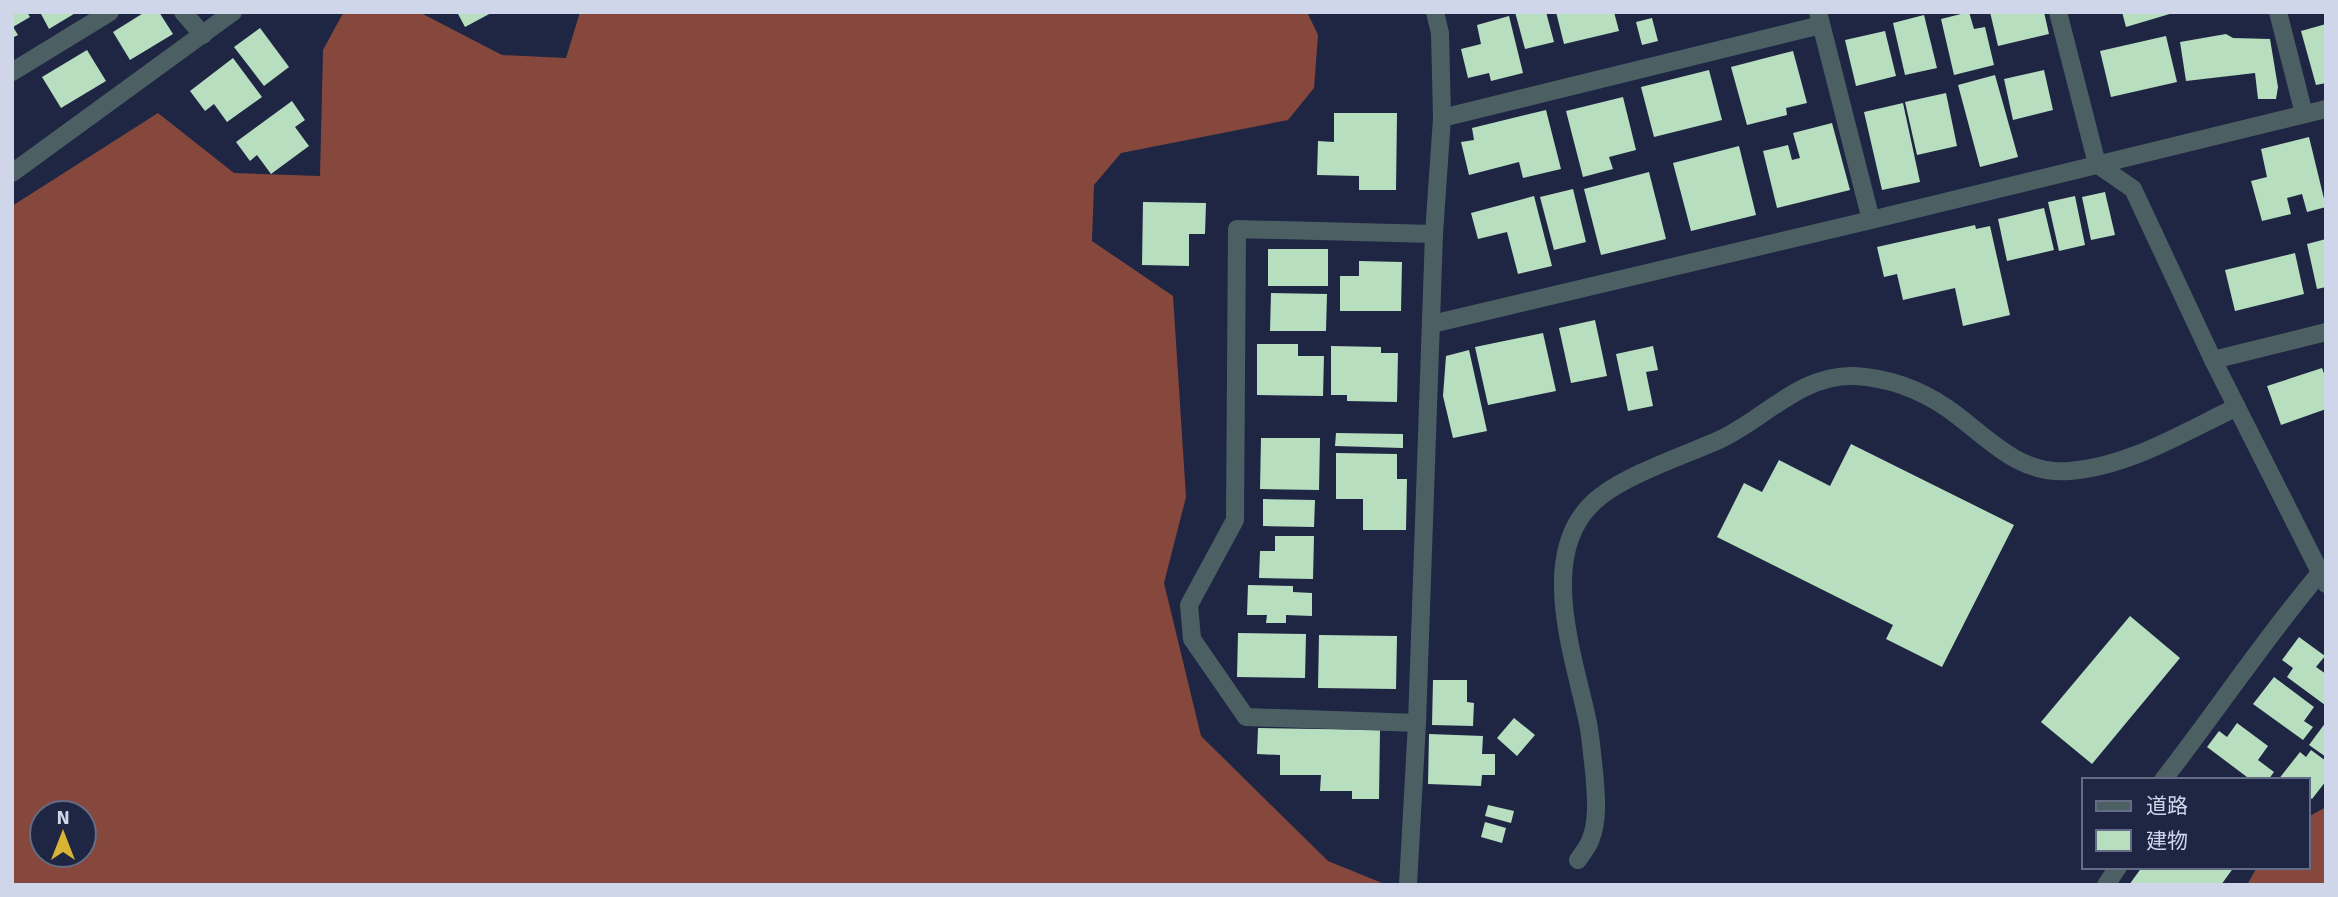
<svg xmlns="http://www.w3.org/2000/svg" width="2338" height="897" viewBox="0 0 2338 897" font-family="Signika,'Noto Sans JP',sans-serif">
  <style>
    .forest { fill: #86483c; fill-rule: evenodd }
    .building { fill: #b8dec0 }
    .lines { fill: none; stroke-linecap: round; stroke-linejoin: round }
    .minor { stroke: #4c6064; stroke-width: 18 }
  </style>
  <rect width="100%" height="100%" fill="#1e2644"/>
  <g class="forest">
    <path d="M347,12H419L502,55L566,58L580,12H1307L1318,35L1314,88L1288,120L1121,153L1094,185L1092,241L1173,296L1186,497L1164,583L1201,736L1328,861L1387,885H12V206L158,113L234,173L320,176L323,50L342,15ZM42,813H84V855H42Z"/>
    <polygon points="2326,807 2326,885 2247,885 2257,867 2308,867 2308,817"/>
  </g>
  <g class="building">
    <polygon points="12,12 27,12 30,17 13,27 18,35 12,38"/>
    <polygon points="40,12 77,12 49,29"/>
    <polygon points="145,12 159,12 173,34 130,60 113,32"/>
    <polygon points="457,12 493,12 465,27"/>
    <polygon points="1515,12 1546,12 1554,42 1525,49"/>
    <polygon points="1556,12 1614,12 1619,31 1564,44"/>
    <polygon points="1969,12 1974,29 1985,27 1994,65 1954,75 1941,19"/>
    <polygon points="1990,12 2044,12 2049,34 1998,46"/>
    <polygon points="2122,12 2173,12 2173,13 2126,27"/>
    <polygon points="1924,15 1937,68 1905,75 1893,23"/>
    <polygon points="1509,16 1523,73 1491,81 1489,73 1468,78 1461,49 1481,44 1477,25"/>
    <polygon points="1652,18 1658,41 1642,45 1636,22"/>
    <polygon points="2326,24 2326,83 2316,85 2301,31"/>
    <polygon points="260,28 289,67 264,86 234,47"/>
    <polygon points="1885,31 1896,76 1856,86 1845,40"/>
    <polygon points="2226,34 2233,38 2270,39 2278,87 2276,99 2258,99 2255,73 2186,81 2180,42"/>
    <polygon points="2166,36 2177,82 2111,97 2100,51"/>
    <polygon points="87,50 106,81 61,108 42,77"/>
    <polygon points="1793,51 1807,103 1786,108 1787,115 1747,125 1731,67"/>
    <polygon points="233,58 262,97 227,122 214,104 205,111 190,91"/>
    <polygon points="1709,70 1722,120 1654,137 1641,87"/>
    <polygon points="2044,70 2053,110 2013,120 2004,79"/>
    <polygon points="1995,75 2018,157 1980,167 1958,85"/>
    <polygon points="1946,93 1957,146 1917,155 1905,102"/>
    <polygon points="1623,97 1636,150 1609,157 1613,169 1583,177 1566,111"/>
    <polygon points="292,101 305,120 295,127 309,146 271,174 257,155 250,161 236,142"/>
    <polygon points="1903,103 1920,182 1882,190 1864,112"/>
    <polygon points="1546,110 1561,169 1523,178 1519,162 1469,175 1461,142 1474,140 1472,128"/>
    <polygon points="1334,113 1397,113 1396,190 1359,190 1359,176 1317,175 1318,141 1334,142"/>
    <polygon points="1832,123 1850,190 1777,208 1763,151 1788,145 1792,160 1800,158 1793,133"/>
    <polygon points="2309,137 2326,207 2307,212 2302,194 2287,198 2291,214 2262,221 2251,181 2267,177 2261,149"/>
    <polygon points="1739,146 1756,215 1691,231 1673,163"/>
    <polygon points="1649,172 1666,239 1601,255 1584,189"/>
    <polygon points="1573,189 1586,242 1554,250 1540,197"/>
    <polygon points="2105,192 2115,235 2091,240 2082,197"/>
    <polygon points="1534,196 1552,266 1518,274 1507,232 1478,239 1471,213"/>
    <polygon points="2075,196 2085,245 2059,251 2048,202"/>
    <polygon points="1143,202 1206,203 1205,234 1189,234 1189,266 1142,265"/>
    <polygon points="2044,208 2054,250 2007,261 1998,219"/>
    <polygon points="1975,225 1976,229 1990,226 2010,315 1963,326 1955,288 1903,300 1897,274 1884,277 1877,247"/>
    <polygon points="2326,239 2326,287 2317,289 2307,244"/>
    <rect x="1268" y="249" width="60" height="37"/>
    <polygon points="2295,253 2304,294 2235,311 2225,270"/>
    <polygon points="1359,261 1402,262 1401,311 1340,311 1340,276 1359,276"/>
    <polygon points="1271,293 1327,294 1326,331 1270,331"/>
    <polygon points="1595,320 1607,376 1571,383 1559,328"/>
    <polygon points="1543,333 1556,391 1488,405 1475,347"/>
    <polygon points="1257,344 1298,344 1298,356 1324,356 1323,396 1257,395"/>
    <polygon points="1331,346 1381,347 1381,353 1398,353 1397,402 1347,401 1347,395 1331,395"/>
    <polygon points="1653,346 1658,370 1646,372 1653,406 1628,411 1616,354"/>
    <polygon points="1469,350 1487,431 1453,438 1443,396 1446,356"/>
    <polygon points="2322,368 2326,379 2326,409 2281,425 2267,386"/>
    <polygon points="1336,433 1403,434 1403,448 1335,446"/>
    <polygon points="1261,438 1320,438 1319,490 1260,489"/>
    <polygon points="1851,444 2014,525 1942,667 1886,639 1893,625 1717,537 1744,483 1762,492 1779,460 1830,486"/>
    <polygon points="1336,453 1397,454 1397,479 1407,479 1406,530 1363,530 1363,499 1336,499"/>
    <polygon points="1263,499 1315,500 1314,527 1263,526"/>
    <polygon points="1275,536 1314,536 1313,579 1259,578 1260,551 1275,551"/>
    <polygon points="1248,585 1293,586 1293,592 1312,593 1312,616 1286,615 1286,623 1266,623 1267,615 1247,615"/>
    <polygon points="2130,616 2180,658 2092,764 2041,722"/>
    <polygon points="1238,633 1306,634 1305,678 1237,677"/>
    <polygon points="1319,635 1397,636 1396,689 1318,688"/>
    <polygon points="2299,637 2325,656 2316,667 2326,674 2325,705 2287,677 2293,668 2282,660"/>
    <polygon points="2274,677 2314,707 2304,721 2313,727 2303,740 2253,704"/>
    <polygon points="1433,680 1467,680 1467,702 1474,703 1473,726 1432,725"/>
    <polygon points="1514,718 1535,735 1517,756 1497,738"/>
    <polygon points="2326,722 2326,757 2309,745"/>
    <polygon points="2237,723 2268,746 2258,760 2274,772 2268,780 2251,780 2207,747 2219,731 2227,737"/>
    <polygon points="1258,728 1380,730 1379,799 1352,799 1352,791 1320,791 1321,775 1280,775 1280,755 1257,754"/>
    <polygon points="1429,734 1483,736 1482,754 1495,754 1495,775 1482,775 1481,786 1428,784"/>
    <polygon points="2311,750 2326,761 2326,781 2312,799 2308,796 2308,780 2278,780 2300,752 2306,757"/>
    <polygon points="1488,805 1514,811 1511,823 1485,816"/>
    <polygon points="1485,822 1506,828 1502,843 1481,837"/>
    <polygon points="2142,867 2234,867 2221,885 2129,885"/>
  </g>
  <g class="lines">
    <g class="minor">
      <polyline points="183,12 203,35"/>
      <polyline points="1818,12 1871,220"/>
      <polyline points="2058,12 2097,164 2133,189 2213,360 2326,584"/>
      <polyline points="2278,12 2304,114"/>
      <polyline points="12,72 110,12"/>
      <polyline points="1442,118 1821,25"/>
      <polyline points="12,173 233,12"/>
      <polyline points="1432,324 1871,220 2326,109"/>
      <polyline points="2213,360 2326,332"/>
      <polyline points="1417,723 1246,717 1192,639 1189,605 1235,520 1237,229 1434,234"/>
      <path d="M2163,780C2217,711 2264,639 2320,573L2326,571"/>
      <path d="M1578,860C1582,854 1587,848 1590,841C1599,820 1596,794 1594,771C1592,755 1591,739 1588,723C1574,655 1533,547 1601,496C1629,474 1685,455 1719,440C1765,419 1800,374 1855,376C1889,378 1919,389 1947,408C1986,435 2016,475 2069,471C2128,467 2184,432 2237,407"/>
      <polyline points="1408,885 1417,723 1434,234 1442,118 1440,33 1435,12"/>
      <polyline points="2106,885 2118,867"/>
    </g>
  </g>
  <rect width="2338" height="897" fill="none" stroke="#cfd6ea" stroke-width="28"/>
  <rect x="2082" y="778" width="228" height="91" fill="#1e2644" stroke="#656c86" stroke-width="2"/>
  <rect x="2096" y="801" width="35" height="10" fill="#4c6064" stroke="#656c86" stroke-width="2"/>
  <text x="2146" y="813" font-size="21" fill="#cfd6ea">道路</text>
  <rect x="2096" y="830" width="35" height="21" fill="#b8dec0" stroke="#656c86" stroke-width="2"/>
  <text x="2146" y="848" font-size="21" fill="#cfd6ea">建物</text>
  <g transform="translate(63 834)"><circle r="33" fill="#1e2644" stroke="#656c86" stroke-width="2"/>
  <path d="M0-5L12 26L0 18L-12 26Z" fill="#d9b334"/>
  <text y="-10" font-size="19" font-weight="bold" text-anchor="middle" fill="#cfd6ea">N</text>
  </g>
</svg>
